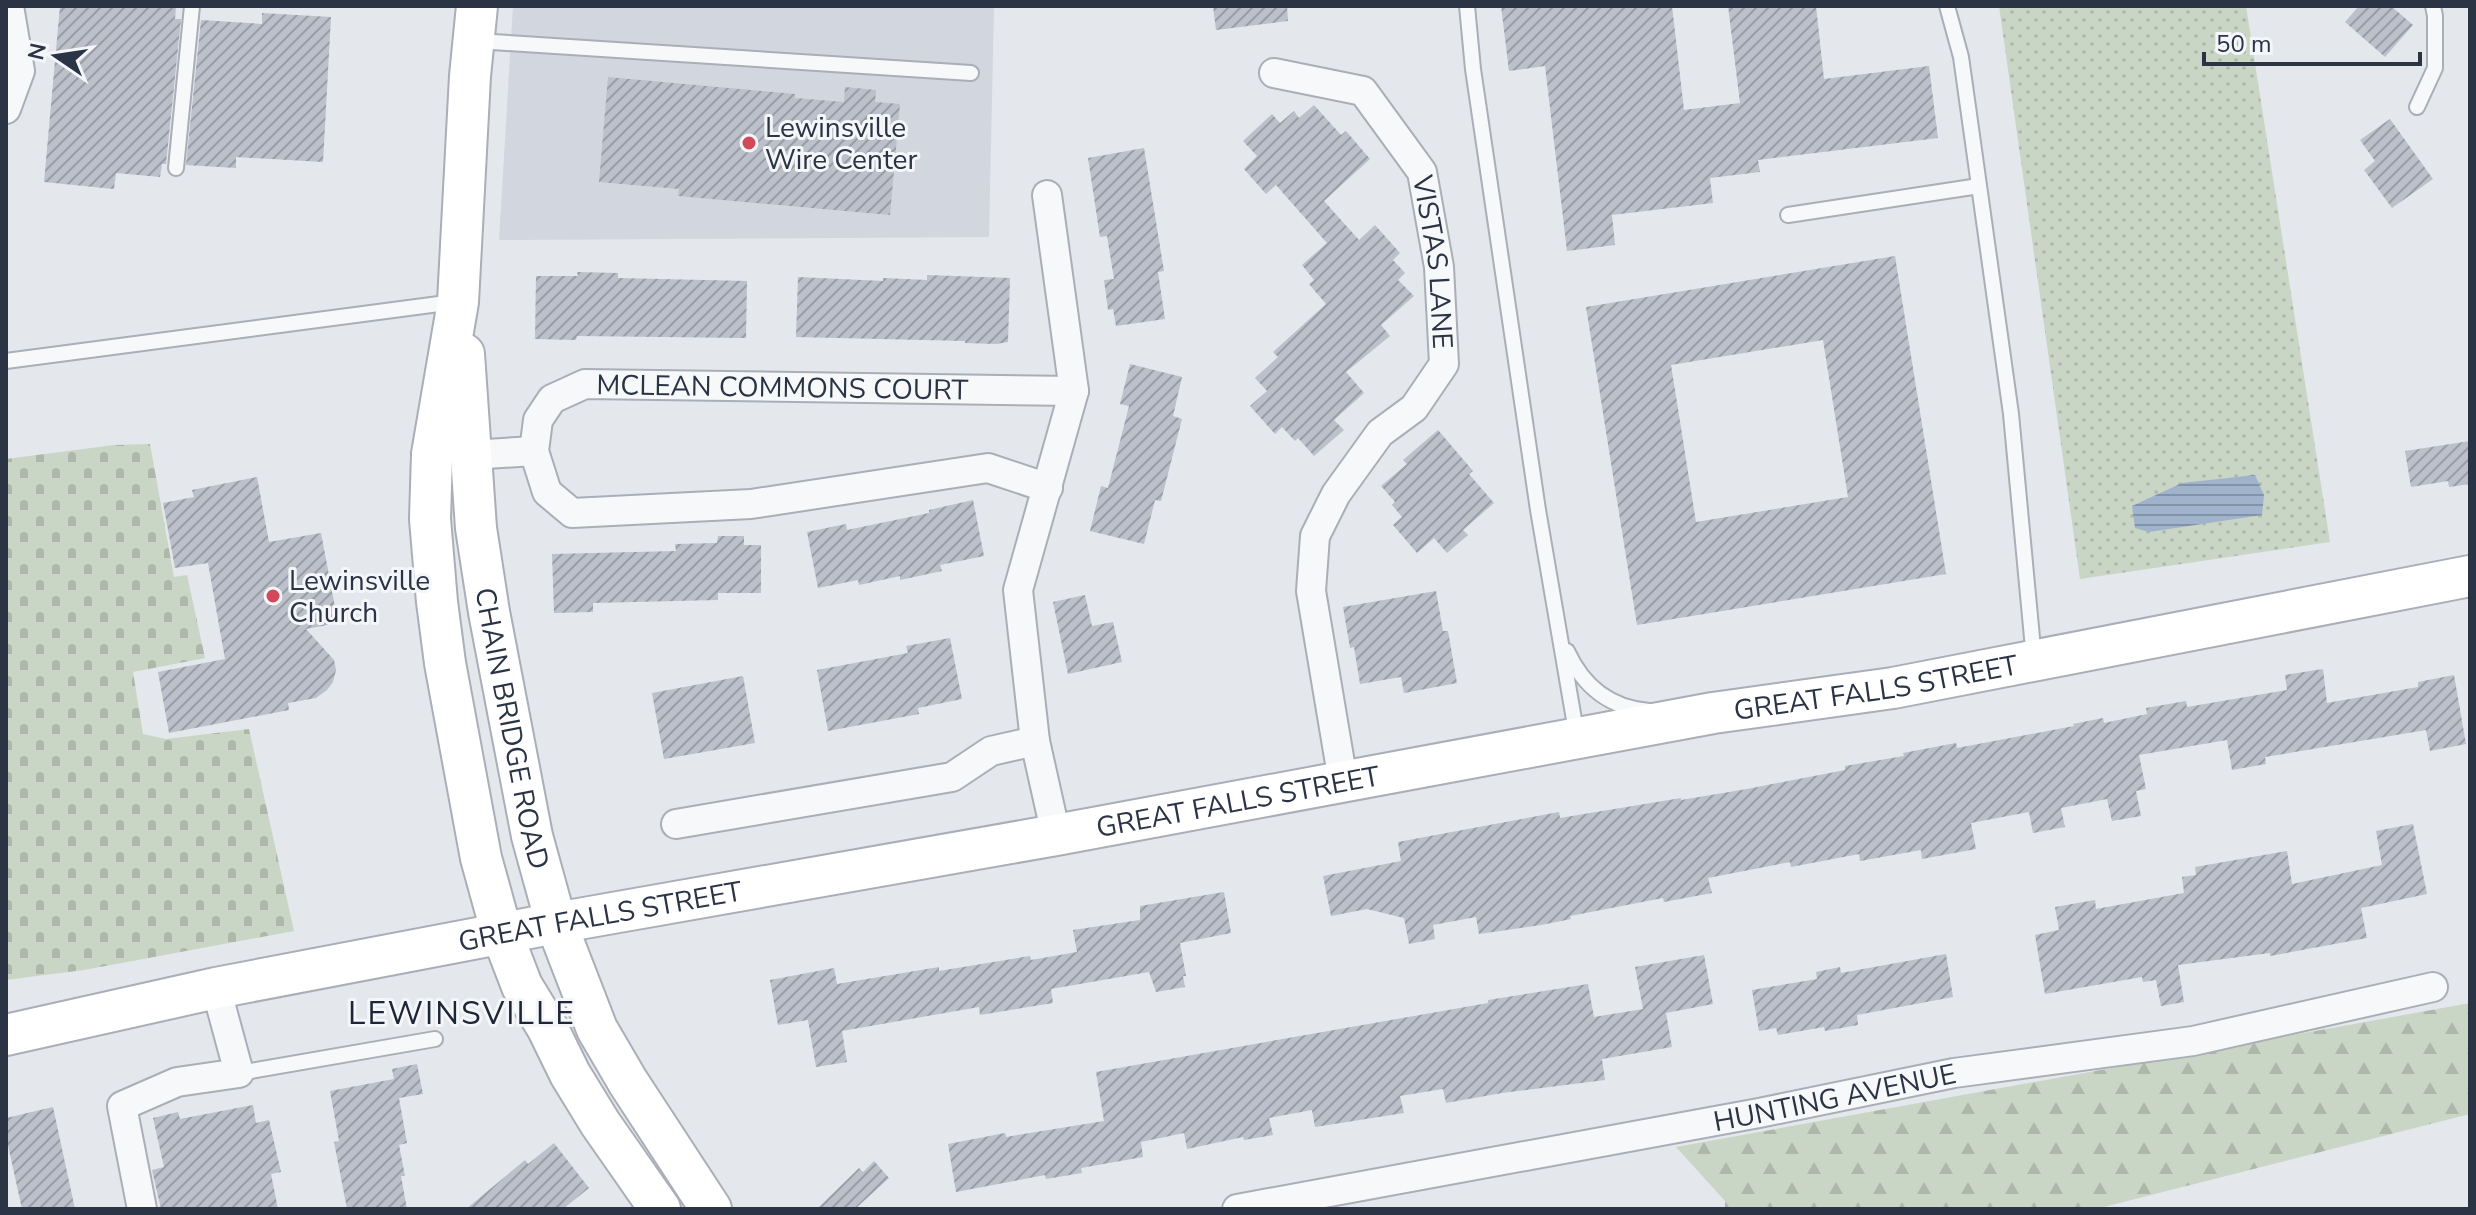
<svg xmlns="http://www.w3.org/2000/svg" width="2476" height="1215" viewBox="0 0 2476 1215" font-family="'Nunito Sans',sans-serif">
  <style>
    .built { fill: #d2d6de }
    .grass { fill: url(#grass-dots) }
    .forest { fill: url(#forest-firs) }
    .cemetery { fill: url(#cemetery-stones) }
    .water { fill: url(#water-rules) }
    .building { fill: url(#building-hatch); fill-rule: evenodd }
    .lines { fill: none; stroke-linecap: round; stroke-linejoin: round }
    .lane-casing { stroke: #a9aeb7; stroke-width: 18 }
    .street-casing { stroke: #a9aeb7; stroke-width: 32 }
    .secondary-casing { stroke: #a9aeb7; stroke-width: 44 }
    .lane { stroke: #f7f8fa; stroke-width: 14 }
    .street { stroke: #f7f8fa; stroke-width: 28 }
    .secondary { stroke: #fff; stroke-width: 40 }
    .poi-dot { fill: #d1495b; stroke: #f4f6f9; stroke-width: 3 }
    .labels { text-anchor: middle; stroke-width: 6; stroke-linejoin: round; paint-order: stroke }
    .poi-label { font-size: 28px; fill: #2b3445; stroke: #f4f6f9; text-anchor: start }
    .street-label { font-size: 28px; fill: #2b3445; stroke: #f4f6f9 }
    .quarter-label { font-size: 32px; letter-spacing: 2px; fill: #1d2536; stroke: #f4f6f9 }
  </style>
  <defs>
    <pattern id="grass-dots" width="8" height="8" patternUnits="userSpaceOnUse" patternTransform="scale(2)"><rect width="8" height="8" fill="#c9d6c5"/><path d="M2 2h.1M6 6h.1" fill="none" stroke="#adb8ab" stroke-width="1.8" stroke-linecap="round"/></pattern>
    <pattern id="forest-firs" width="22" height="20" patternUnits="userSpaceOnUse" patternTransform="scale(2)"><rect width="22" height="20" fill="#c9d6c5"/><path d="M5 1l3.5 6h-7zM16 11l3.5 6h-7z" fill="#adb8ab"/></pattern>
    <pattern id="cemetery-stones" width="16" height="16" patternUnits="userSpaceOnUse" patternTransform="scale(2)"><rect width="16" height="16" fill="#c9d6c5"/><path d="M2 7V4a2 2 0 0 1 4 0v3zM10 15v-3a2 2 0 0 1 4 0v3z" fill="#adb8ab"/></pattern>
    <pattern id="water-rules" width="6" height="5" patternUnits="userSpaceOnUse" patternTransform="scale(2)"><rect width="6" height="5" fill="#9fb4cc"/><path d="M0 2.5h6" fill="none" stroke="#8293a7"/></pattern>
    <pattern id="building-hatch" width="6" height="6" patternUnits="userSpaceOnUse" patternTransform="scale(2)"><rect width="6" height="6" fill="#bbc0ca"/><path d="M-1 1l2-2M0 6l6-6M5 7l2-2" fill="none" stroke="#989da6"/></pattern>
  </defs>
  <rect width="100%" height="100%" fill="#e4e7ec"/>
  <polygon class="built" points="513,6 994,6 989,237 499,240"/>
  <polygon class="grass" points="1999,6 2246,6 2330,542 2080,579"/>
  <polygon class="forest" points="2470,1003 2470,1114 2096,1209 1725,1209 1725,1201 1676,1147"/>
  <polygon class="cemetery" points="150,444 174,577 187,575 205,658 133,672 143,734 166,739 249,729 294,931 84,970 6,980 6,459 114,445"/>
  <polygon class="water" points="2255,475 2264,495 2262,515 2149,532 2135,528 2132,506 2182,483"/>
  <g class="building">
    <polygon points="60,6 176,6 175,19 181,19 166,164 162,164 160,177 116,173 114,189 44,182"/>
    <polygon points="1213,6 1287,6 1288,21 1216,30"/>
    <polygon points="1501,6 1672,6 1684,110 1740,103 1728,6 1816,6 1824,79 1929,66 1938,138 1758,160 1760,172 1710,178 1713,203 1612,215 1615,245 1567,251 1545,66 1509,71"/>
    <polygon points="2359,6 2391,6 2413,25 2385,57 2345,22"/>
    <polygon points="262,13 331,17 323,162 236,157 236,168 186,165 201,20 262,24"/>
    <polygon points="608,77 795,94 795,98 844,102 845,87 876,90 875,102 900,104 890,215 678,196 679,189 599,182"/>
    <polygon points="1314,105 1341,135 1346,131 1370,159 1324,201 1359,240 1375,225 1400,253 1393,260 1405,273 1398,280 1414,296 1381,325 1390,336 1346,372 1364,393 1334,420 1344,430 1314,456 1298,438 1295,441 1282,427 1275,434 1250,406 1267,391 1255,378 1278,357 1273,352 1326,304 1309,284 1314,280 1302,265 1327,243 1276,185 1266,194 1244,169 1257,156 1243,141 1272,114 1280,123 1294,111 1299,118"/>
    <polygon points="2390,119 2433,179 2392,208 2364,170 2375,161 2360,140"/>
    <polygon points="1144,148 1164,271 1158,272 1165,319 1116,326 1113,309 1108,310 1104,280 1114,279 1107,236 1100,237 1088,158"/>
    <path d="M1895,256L1946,574L1637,625L1586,307ZM1823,340L1848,497L1696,522L1671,365Z"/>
    <polygon points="577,272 618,273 618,278 747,281 746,338 577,336 576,340 535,339 536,276 578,276"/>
    <polygon points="927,275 1010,278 1008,342 996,344 965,343 965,341 796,337 798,277 883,281 883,278 927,280"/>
    <polygon points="1130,364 1182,377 1173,416 1182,419 1161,501 1155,500 1144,544 1090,531 1101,486 1108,488 1129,406 1120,404"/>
    <polygon points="1438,430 1473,471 1469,474 1494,503 1463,530 1468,535 1447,553 1434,538 1417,553 1393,525 1402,517 1392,505 1395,502 1381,486 1407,464 1403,460"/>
    <polygon points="2470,441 2470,484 2449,487 2448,481 2411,487 2405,451"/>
    <polygon points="257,477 269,542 321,533 338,623 306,629 334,660 336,670 333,682 327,690 316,698 288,703 289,710 169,733 158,672 225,659 208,563 175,568 163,503 194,497 192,490"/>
    <polygon points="973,500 984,556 940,565 942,571 900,580 900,576 859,585 858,580 818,588 807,532 846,524 847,530 929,513 929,510"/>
    <polygon points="718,536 744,536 744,545 761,545 761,593 718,593 718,600 593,603 593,612 554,613 552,554 676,551 675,544 717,543"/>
    <polygon points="1436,591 1443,631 1448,631 1457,683 1404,693 1401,677 1360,684 1354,647 1350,648 1343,607"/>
    <polygon points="1085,595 1092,626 1113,622 1122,662 1068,674 1053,602"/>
    <polygon points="950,638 962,699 918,708 919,714 828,731 817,670 908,653 906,646"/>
    <polygon points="2323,669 2327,703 2418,687 2418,682 2454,675 2466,744 2430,751 2426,730 2265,757 2266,764 2232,770 2227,740 2139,755 2146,789 2136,791 2141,816 2112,821 2107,799 2061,808 2065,827 2033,833 2029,812 1971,823 1976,849 1922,859 1921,850 1860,861 1859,854 1791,867 1790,862 1708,878 1712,893 1664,902 1663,898 1570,916 1571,919 1541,925 1479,934 1476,917 1433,925 1435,939 1409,944 1404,918 1367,909 1331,916 1323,876 1401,861 1398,842 1559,812 1560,818 1681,798 1681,800 1747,789 1845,770 1845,766 1904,756 1903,753 1956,743 1957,748 2074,726 2073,724 2103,718 2104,723 2147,714 2146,708 2186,701 2187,707 2287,690 2285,675"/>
    <polygon points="743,676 755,743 664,759 652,693"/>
    <polygon points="2413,824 2427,894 2361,908 2367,938 2270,956 2270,953 2178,965 2184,1002 2161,1006 2156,980 2143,982 2142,977 2045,994 2035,935 2059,930 2055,907 2095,900 2096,909 2184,893 2182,877 2196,875 2195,867 2287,851 2292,884 2382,865 2376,831"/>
    <polygon points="1224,892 1231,933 1180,943 1186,976 1183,976 1185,987 1156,992 1149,972 1051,989 1053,1003 980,1015 979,1007 842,1031 847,1062 816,1067 808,1020 778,1025 770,980 834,968 837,984 939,967 939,971 1030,956 1031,960 1077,952 1073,930 1140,920 1140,906"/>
    <polygon points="1946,954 1953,997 1857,1015 1858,1025 1825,1031 1824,1027 1778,1035 1776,1028 1759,1031 1752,990 1817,979 1816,972 1840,967 1841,973"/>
    <polygon points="1704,955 1713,1004 1666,1013 1672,1047 1602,1059 1605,1080 1502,1093 1446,1103 1443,1089 1400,1096 1404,1113 1315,1127 1312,1110 1269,1118 1273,1135 1244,1140 1243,1137 1187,1149 1184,1133 1141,1142 1143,1157 1081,1168 1082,1173 1046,1179 1045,1175 956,1192 948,1144 1005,1133 1006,1137 1104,1121 1096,1072 1488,1003 1488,1000 1588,984 1594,1017 1643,1009 1635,967"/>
    <polygon points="417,1064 423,1094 399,1098 407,1143 399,1145 405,1176 401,1176 407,1209 347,1209 334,1142 339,1141 330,1091 394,1079 392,1069"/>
    <polygon points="253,1105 256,1123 269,1120 281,1172 271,1174 278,1209 161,1209 152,1170 164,1167 153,1118 178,1112 180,1119"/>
    <polygon points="53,1107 75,1209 22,1209 6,1136 6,1118"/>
    <polygon points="554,1143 589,1188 563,1209 466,1209 525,1160 528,1164"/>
    <polygon points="874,1161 889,1178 855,1209 817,1209 859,1168 863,1172"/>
  </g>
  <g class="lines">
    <g class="lane-casing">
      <g id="lane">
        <polyline points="1467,6 1473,69 1538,510 1577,737"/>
        <polyline points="1947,6 1961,57 2011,414 2034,659"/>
        <polyline points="477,41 971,73"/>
        <polyline points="2417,107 2435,68 2435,16 2433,6"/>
        <polyline points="176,168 192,6"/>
        <polyline points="1788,215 1979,186"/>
        <polyline points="6,361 454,302"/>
        <path d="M1567,651C1583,686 1610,708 1649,711"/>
        <polyline points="239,1073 435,1039"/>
      </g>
    </g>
    <g class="street-casing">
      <g id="street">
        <path id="s1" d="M1274,73L1363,91L1422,172L1439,267L1444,364L1414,408L1380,433L1336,494L1315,536L1311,591L1343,781"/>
        <polyline points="6,109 20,71 9,6"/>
        <polyline points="1047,195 1074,391 1018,590 1035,741 1056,835"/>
        <polyline points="471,455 534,451"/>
        <path id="s2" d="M1048,488L988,468L751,504L572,513L547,492L534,451L538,420L552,399L585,384L1074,391"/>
        <polyline points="676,824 952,777 991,751 1035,741"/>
        <polyline points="142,1209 122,1106 177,1082 239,1073 216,988"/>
        <path id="s3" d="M1237,1209L1759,1113L1954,1073L2193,1041L2433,987"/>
      </g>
    </g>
    <g class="secondary-casing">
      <g id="secondary">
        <polyline points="477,6 470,76 458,302 432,454 430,519 437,602 445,663 481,858 502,934 522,986 547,1027 570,1074 600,1123 660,1209"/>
        <path id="s4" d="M464,354L476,528L489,612L532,836L556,923L597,1029L628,1082L711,1209"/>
        <path id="s5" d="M6,1035L216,988L556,923L1056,835L1713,713L1893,688L2470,576"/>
      </g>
    </g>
    <use href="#lane" class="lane"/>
    <use href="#street" class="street"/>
    <use href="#secondary" class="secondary"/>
  </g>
  <g class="poi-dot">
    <circle cx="749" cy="143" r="8"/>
    <circle cx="273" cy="596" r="8"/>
  </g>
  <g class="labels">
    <g class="poi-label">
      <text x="765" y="137">Lewinsville<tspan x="765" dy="32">Wire Center</tspan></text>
      <text x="289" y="590">Lewinsville<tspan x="289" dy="32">Church</tspan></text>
    </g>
    <g class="street-label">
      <text dy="10" stroke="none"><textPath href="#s1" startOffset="282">VISTAS LANE</textPath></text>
      <text dy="10" stroke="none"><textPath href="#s2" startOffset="848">MCLEAN COMMONS COURT</textPath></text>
      <text dy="10" stroke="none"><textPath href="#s5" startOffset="1902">GREAT FALLS STREET</textPath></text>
      <text dy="10" stroke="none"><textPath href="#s4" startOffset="378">CHAIN BRIDGE ROAD</textPath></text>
      <text dy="10" stroke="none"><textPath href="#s5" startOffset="1254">GREAT FALLS STREET</textPath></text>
      <text dy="10" stroke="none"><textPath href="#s5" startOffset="606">GREAT FALLS STREET</textPath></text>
      <text dy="10" stroke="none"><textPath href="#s3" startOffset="608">HUNTING AVENUE</textPath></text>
    </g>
    <g class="quarter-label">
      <text x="462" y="1024">LEWINSVILLE</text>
    </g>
  </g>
  <rect width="2476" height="1215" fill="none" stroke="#2b3445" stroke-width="16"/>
  <g transform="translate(56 56) rotate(283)" stroke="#f4f6f9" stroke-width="6" paint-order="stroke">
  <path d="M0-6L14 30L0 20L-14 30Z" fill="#2b3445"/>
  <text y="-12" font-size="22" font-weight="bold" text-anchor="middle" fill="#2b3445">N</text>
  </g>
  <path d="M2204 52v12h216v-12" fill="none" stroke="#2b3445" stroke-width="4"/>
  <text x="2216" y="52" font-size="24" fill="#2b3445" stroke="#f4f6f9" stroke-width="6" paint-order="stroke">50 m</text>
</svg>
